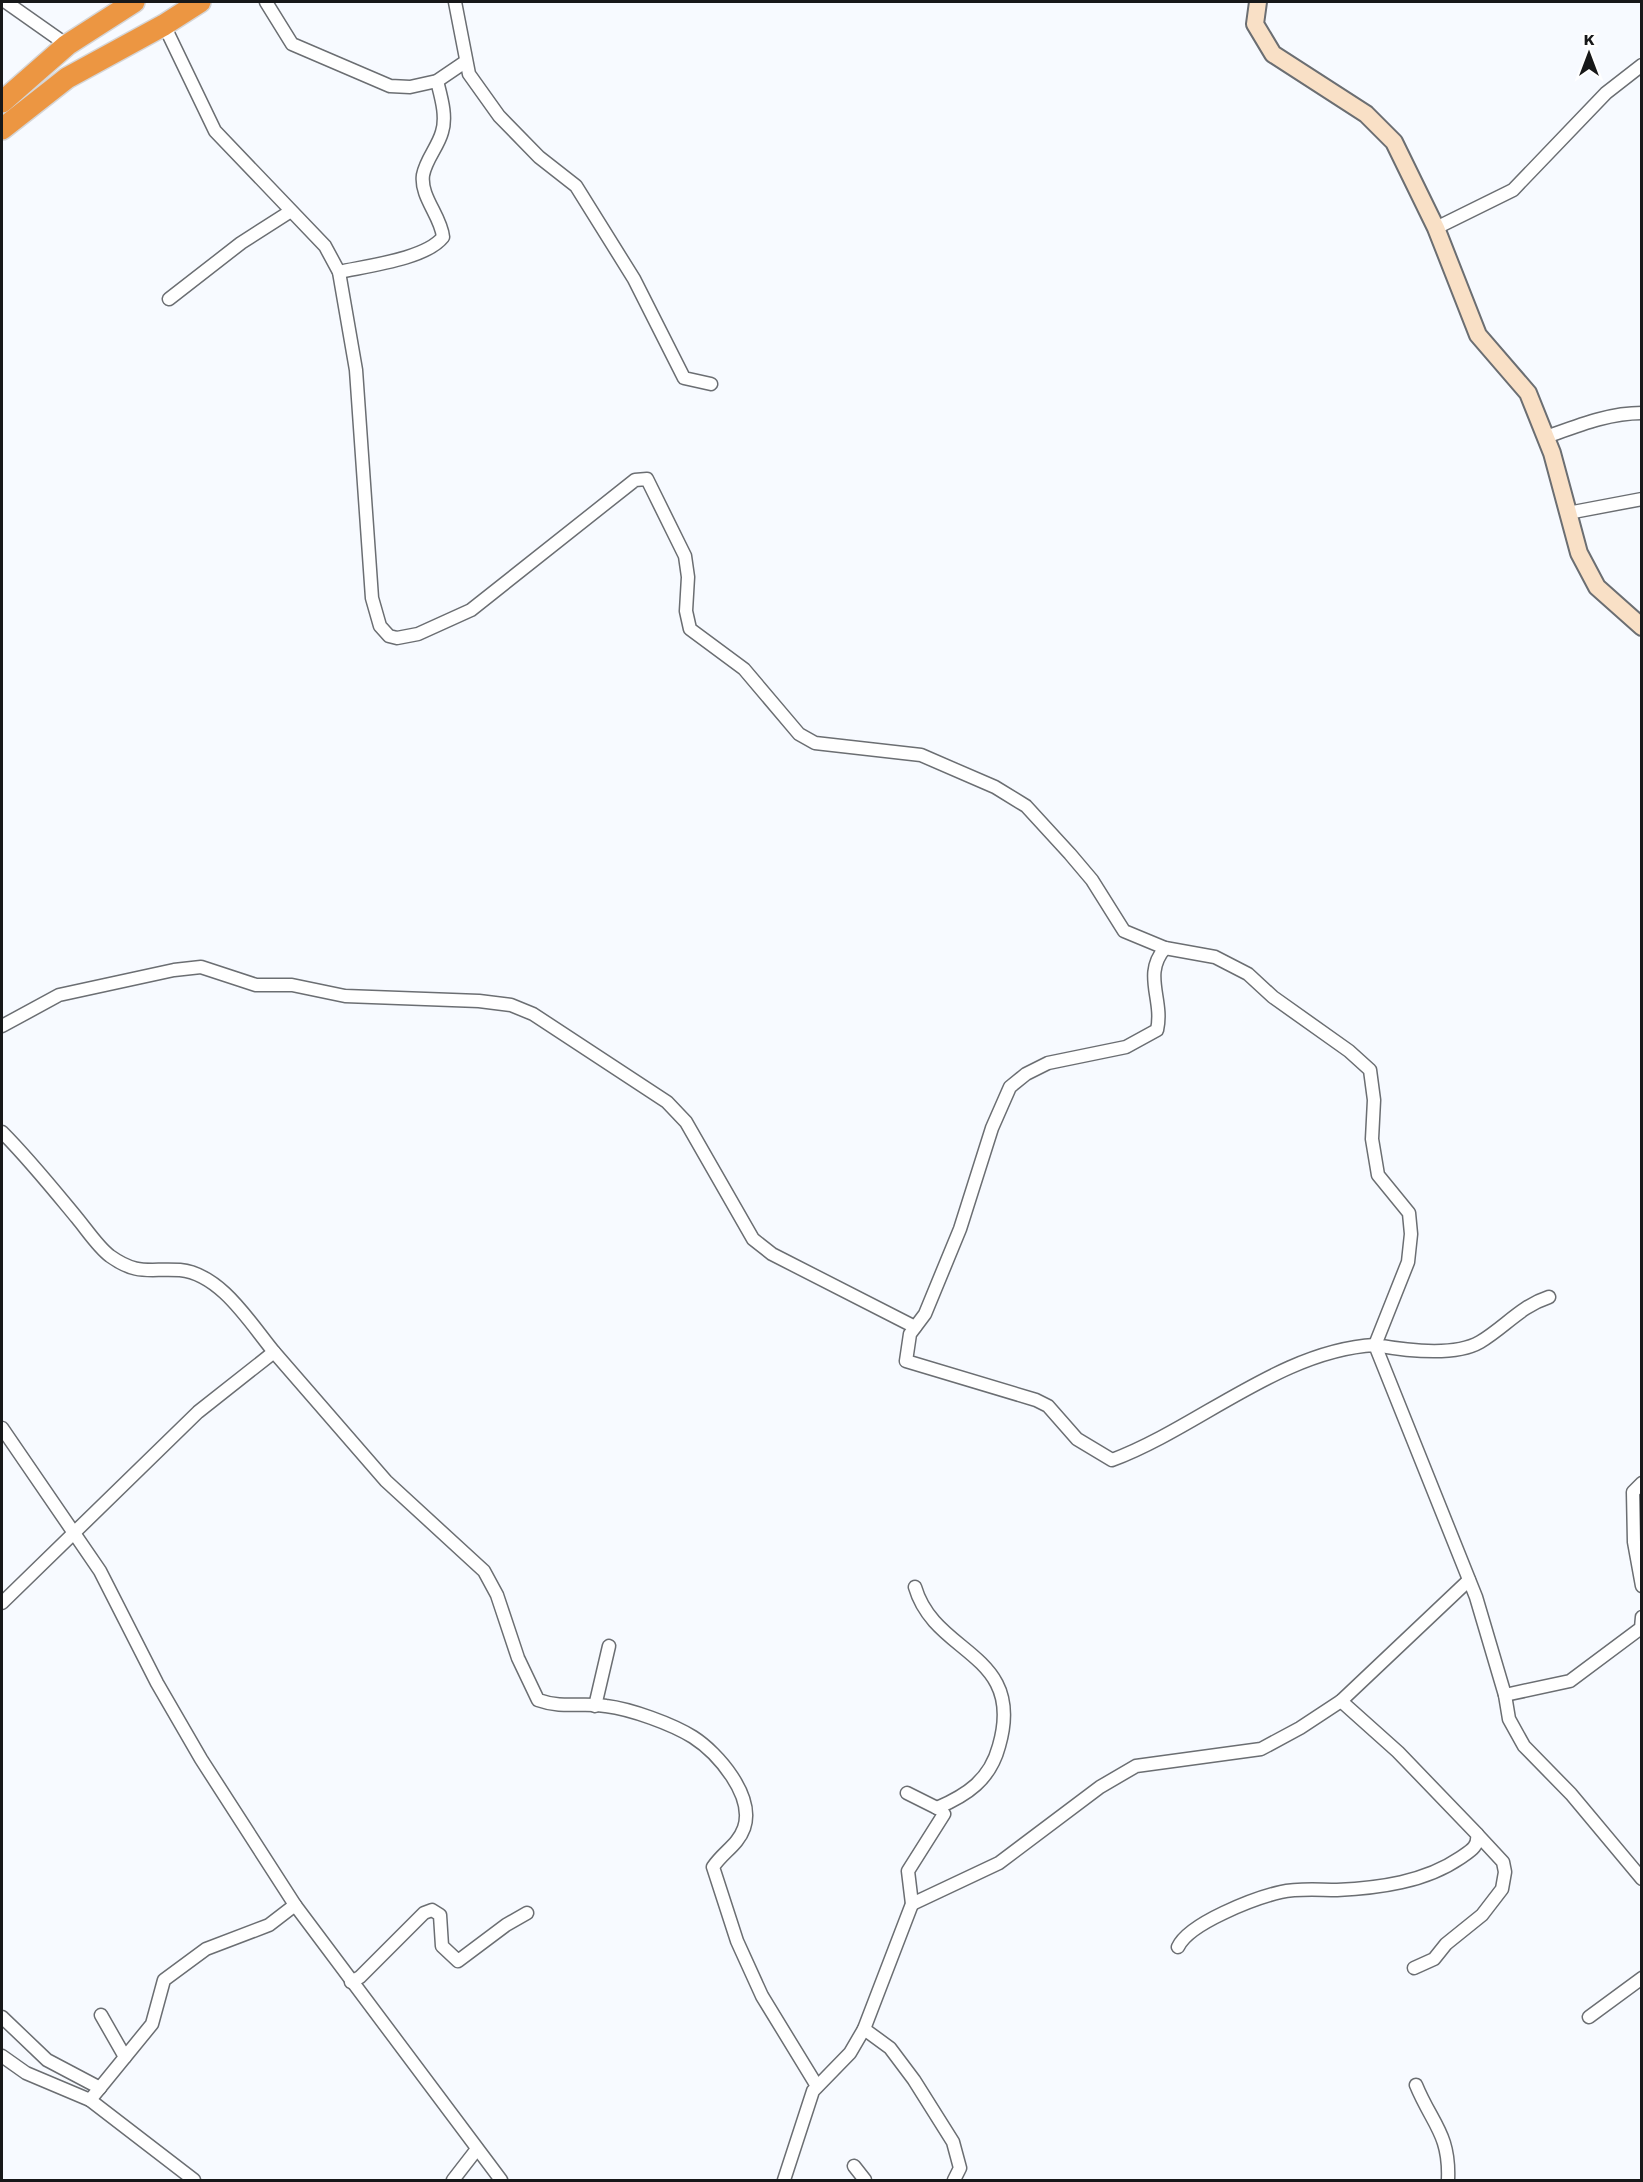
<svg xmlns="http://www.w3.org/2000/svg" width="1643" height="2182" viewBox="0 0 1643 2182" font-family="'Work Sans',sans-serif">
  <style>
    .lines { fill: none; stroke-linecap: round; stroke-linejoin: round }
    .street-casing { stroke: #6b6e72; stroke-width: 15 }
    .secondary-casing { stroke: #6b6e72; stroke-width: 20 }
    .highway-casing { stroke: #d5d5d6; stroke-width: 24 }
    .street { stroke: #fff; stroke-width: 12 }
    .secondary { stroke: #f9e0c6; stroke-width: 16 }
    .highway { stroke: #ec9642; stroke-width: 21 }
  </style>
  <rect width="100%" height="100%" fill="#f7faff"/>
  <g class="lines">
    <g class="street-casing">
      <g id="street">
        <polyline points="6,2 67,45"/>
        <polyline points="266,2 292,44 390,86 410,87 437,81 465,62"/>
        <polyline points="455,2 469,74 499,116 539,157 576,186 634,279 684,378 711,384"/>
        <path d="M164,25L215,131L325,246L339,272L356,370L372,598L380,626L389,636L397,638L418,634L471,610L635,480L647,479L685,556L688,577L686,611L690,629L744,669L799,734L815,743L921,755L995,787L1026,806L1070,854L1092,880L1124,931L1165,948L1215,957L1248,974L1273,997L1349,1051L1370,1070L1374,1100L1372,1139L1378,1175L1409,1213L1411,1234L1408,1262L1375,1345C1403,1350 1454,1357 1480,1342C1505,1327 1521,1306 1549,1297"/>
        <polyline points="1436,228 1513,190 1606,93 1642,65"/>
        <path d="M339,272C366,266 426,259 443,237C441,216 420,197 423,175C426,159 438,147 442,132C447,116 441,97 437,81"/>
        <polyline points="169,299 241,243 291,211"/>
        <path d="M1546,437C1577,426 1608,413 1642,413"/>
        <polyline points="1568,513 1642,499"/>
        <path d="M1165,948C1142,975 1164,999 1157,1030L1126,1047L1048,1063L1026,1074L1010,1087L992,1128L960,1229L925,1314L910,1334L906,1361L1036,1400L1048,1406L1077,1439L1112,1460C1198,1428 1281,1350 1375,1345L1476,1597L1505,1695L1509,1719L1524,1746L1571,1794L1642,1879"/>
        <polyline points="2,1026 59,995 174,970 201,967 256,985 292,985 345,996 479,1001 511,1005 533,1014 667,1102 686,1122 753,1239 772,1254 915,1327"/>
        <path d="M2,1132C29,1159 53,1189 77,1218C87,1230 98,1247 110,1256C138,1276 149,1268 180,1270C221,1274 250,1323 274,1352"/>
        <polyline points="2,1428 100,1571 157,1683 201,1759 295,1905 501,2180"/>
        <polyline points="1642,1483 1633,1492 1634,1542 1642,1586"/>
        <path d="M915,1587C935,1656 1026,1652 999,1746C990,1780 967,1795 937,1808"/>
        <path d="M2,1603L198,1412L274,1352L386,1481L484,1571L497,1595L518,1658L538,1700C563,1709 582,1702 606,1706C631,1709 672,1724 693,1737C718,1753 755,1796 744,1828C738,1845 723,1852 713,1867L737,1941L762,1996L817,2086"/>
        <polyline points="1505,1695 1570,1681 1641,1628 1642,1617"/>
        <polyline points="595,1706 609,1646"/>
        <polyline points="912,1904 999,1863 1100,1787 1136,1766 1261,1749 1300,1728 1341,1701 1469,1580"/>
        <path d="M1178,1947C1189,1923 1255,1898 1281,1892C1298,1888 1319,1890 1337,1890C1379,1888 1425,1882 1460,1858C1470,1851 1479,1847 1477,1834L1398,1752L1341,1701"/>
        <polyline points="1414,1968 1434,1959 1446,1944 1482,1915 1502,1889 1505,1872 1503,1862 1477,1834"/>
        <polyline points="351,1982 360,1977 424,1913 432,1910 440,1915 442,1946 458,1961 506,1925 527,1913"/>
        <polyline points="101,2015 125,2057"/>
        <polyline points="2,2017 47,2060 100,2088"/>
        <polyline points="1589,2017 1642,1978"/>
        <polyline points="864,2029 890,2048 914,2080 953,2142 960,2168 954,2180"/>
        <polyline points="2,2056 26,2073 90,2100 152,2024 164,1980 206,1949 269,1925 295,1905"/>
        <path d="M1416,2085C1432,2124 1450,2134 1448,2180"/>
        <polyline points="90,2100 194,2180"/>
        <polyline points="854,2166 865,2180"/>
        <polyline points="453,2180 477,2149"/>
        <polyline points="784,2180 813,2091 850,2053 864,2029 912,1904 908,1871 944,1814 941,1810 907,1793"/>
      </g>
    </g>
    <g class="secondary-casing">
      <polyline id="secondary" points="1258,2 1255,24 1273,54 1366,114 1394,142 1436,228 1478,335 1528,393 1552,453 1579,553 1597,587 1642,627"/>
    </g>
    <g class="highway-casing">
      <g id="highway">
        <polyline points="2,102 67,45 134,2"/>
        <polyline points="2,129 67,78 164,25 200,2"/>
      </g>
    </g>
    <use href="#street" class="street"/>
    <use href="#secondary" class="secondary"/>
    <use href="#highway" class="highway"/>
  </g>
  <rect width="1643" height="2182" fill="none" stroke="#171819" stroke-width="6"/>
  <g transform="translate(1589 54)" stroke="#ffffff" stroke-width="4.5" paint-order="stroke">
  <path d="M0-4.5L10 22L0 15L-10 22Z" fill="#171819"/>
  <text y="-9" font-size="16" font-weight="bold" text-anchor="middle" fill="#171819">K</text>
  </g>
</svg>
